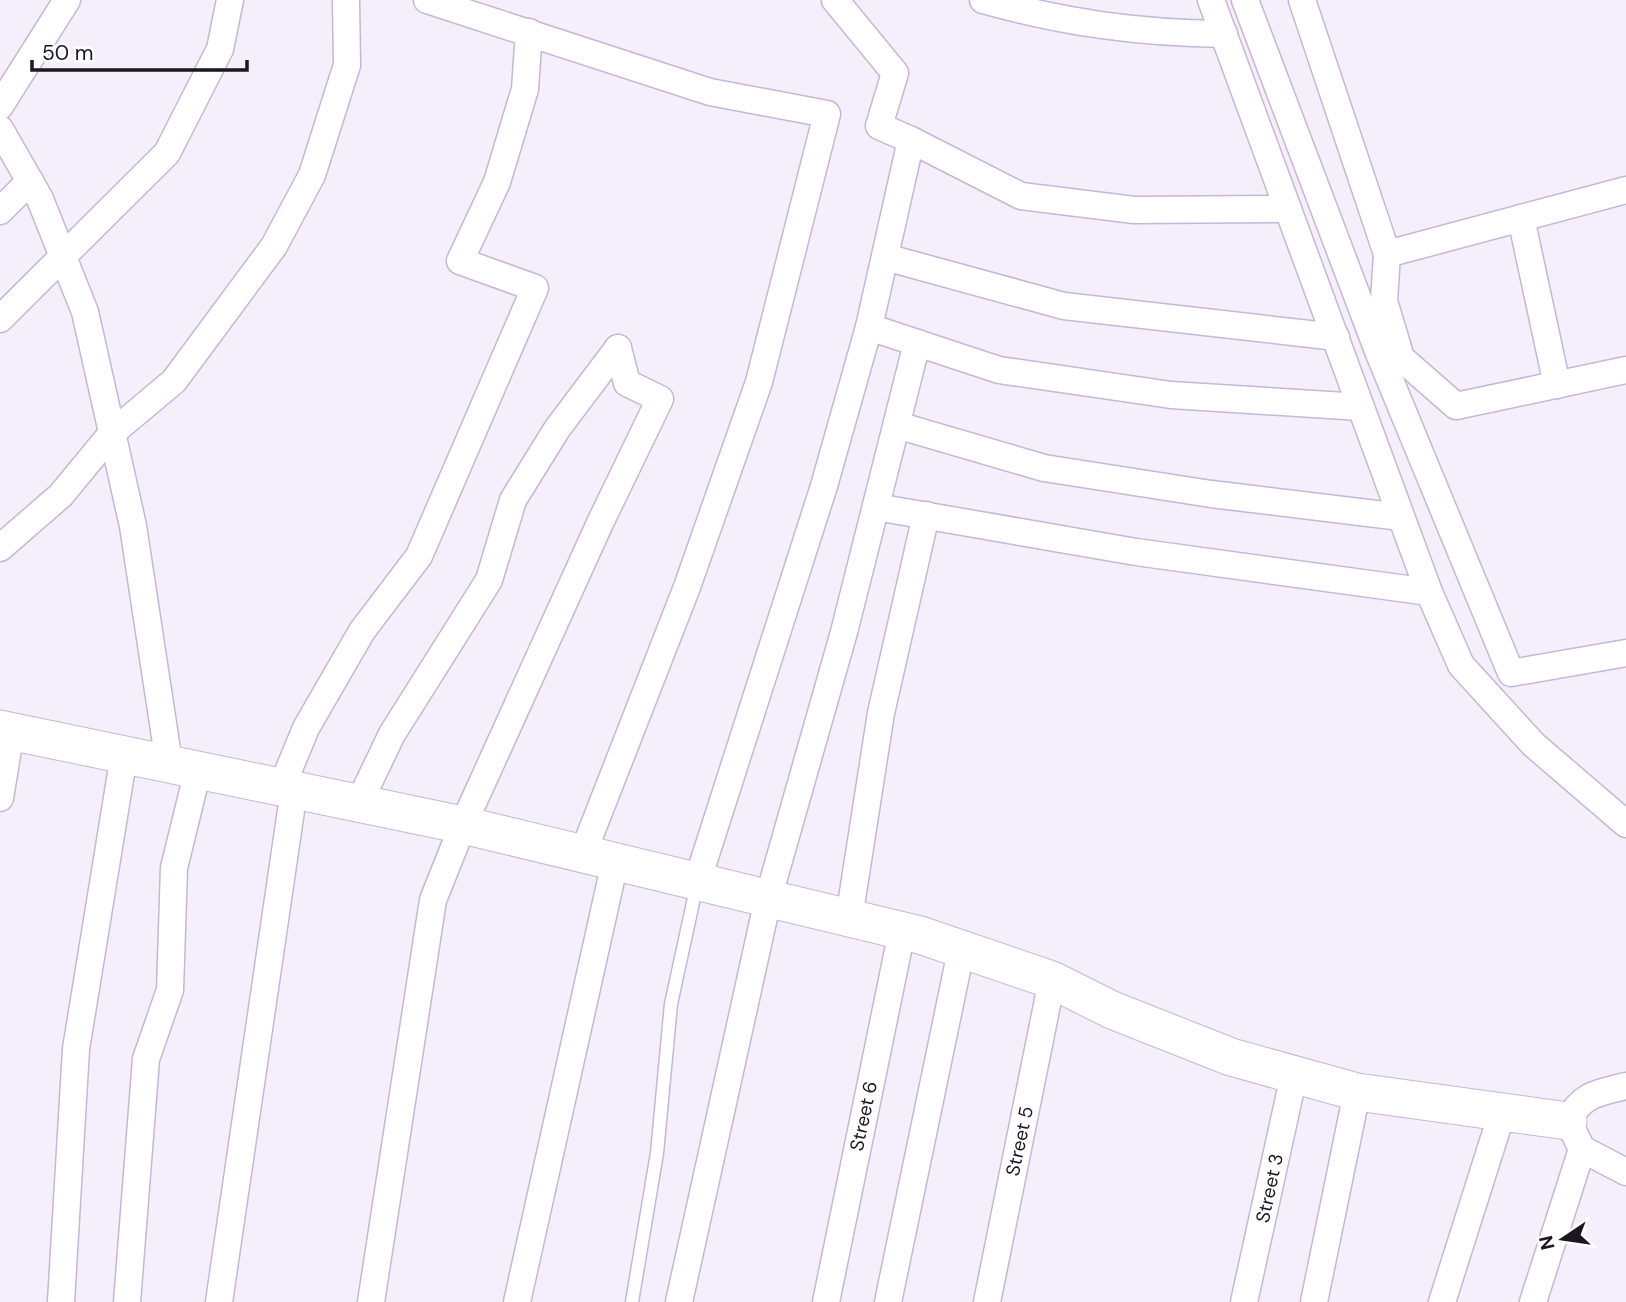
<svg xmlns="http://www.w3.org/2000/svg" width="1626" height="1302" viewBox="0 0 1626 1302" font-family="'DM Sans',sans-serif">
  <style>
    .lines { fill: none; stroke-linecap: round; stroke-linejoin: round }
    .lane-casing { stroke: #c7b6d6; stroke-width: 15 }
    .street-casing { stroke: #c7b6d6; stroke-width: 29 }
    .secondary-casing { stroke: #c7b6d6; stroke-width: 39 }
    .lane { stroke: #fff; stroke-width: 12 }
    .street { stroke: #fff; stroke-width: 26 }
    .secondary { stroke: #fff; stroke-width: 37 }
    .labels { text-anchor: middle; stroke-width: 5; stroke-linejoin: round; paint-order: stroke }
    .street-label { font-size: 19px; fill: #1c1621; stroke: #fff }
  </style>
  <rect width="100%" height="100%" fill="#f5eefb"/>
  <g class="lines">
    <g class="lane-casing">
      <polyline id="lane" points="632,1302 657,1153 671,1004 697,884"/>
    </g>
    <g class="street-casing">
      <g id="street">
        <polyline points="427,0 710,92 827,114 759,382 687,587 583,853"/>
        <path d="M983,0C1066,23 1139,33 1224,34"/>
        <polyline points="1211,0 1429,592 1461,665 1533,744 1626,824"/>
        <polyline points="1245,0 1378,351 1511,673 1626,653"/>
        <polyline points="1302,0 1387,254"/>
        <polyline points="0,106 67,0"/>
        <polyline points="0,129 40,199 85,312 133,526 169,763"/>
        <polyline points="911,140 1021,196 1134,210 1288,209"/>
        <polyline points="1626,190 1387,254 1384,301 1401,358 1456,406 1626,370"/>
        <polyline points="0,211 30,181"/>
        <polyline points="1521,218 1557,385"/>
        <polyline points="885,257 1064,306 1336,337"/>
        <polyline points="0,319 167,153 220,49 230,0"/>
        <polyline points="869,327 999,370 1171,395 1361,407"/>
        <polyline points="897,425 1044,468 1211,494 1401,517"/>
        <polyline points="876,507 1136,552 1429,592"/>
        <polyline points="0,548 61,495 112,433 174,381 274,246 312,175 347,65 346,0"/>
        <polyline points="282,786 306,728 362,631 419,556 535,288 460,261 497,182 525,89 529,32"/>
        <polyline points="0,798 11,731"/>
        <polyline points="359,803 392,734 489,580 513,500 557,429 618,348"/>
        <polyline points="697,882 824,486 869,327 911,140 879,126 895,73 835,0"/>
        <polyline points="849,918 881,713 926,515"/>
        <path d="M1626,1086C1597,1093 1582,1094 1568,1121L1582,1149L1626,1172"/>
        <polyline points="61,1302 76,1049 124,755"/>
        <polyline points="127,1302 146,1059 170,990 174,868 198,770"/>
        <polyline points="219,1302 294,790"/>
        <polyline points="371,1302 433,900 463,825 600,523 660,399 627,383 618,348"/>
        <polyline points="517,1302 615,862"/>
        <polyline points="679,1302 768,899 844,632 917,343"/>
        <polyline points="826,1302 902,931"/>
        <polyline points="888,1302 961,951"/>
        <polyline points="987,1302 1052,980"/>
        <polyline points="1244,1302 1294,1075"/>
        <polyline points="1314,1302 1357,1092"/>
        <polyline points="1442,1302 1502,1113"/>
        <polyline points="1533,1302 1582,1149"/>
      </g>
    </g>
    <g class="secondary-casing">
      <polyline id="secondary" points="0,729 463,825 920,935 1052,980 1112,1010 1231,1057 1357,1092 1568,1121"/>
    </g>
    <use href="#lane" class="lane"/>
    <use href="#street" class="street"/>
    <use href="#secondary" class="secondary"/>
  </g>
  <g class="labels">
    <g class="street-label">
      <text transform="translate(863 1116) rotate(-78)" y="7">Street 6</text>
      <text transform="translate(1019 1141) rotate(-78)" y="7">Street 5</text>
      <text transform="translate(1269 1188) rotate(-78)" y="7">Street 3</text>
    </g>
  </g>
  <g transform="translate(1563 1239) rotate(257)" stroke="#ffffff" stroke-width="5" paint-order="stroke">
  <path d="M0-5L12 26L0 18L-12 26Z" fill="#1c1621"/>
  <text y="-10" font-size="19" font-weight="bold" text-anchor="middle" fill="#1c1621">N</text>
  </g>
  <path d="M32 60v10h215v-10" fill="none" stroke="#1c1621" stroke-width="3.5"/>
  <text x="42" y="60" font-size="21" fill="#1c1621" stroke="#ffffff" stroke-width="5" paint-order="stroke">50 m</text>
</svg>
